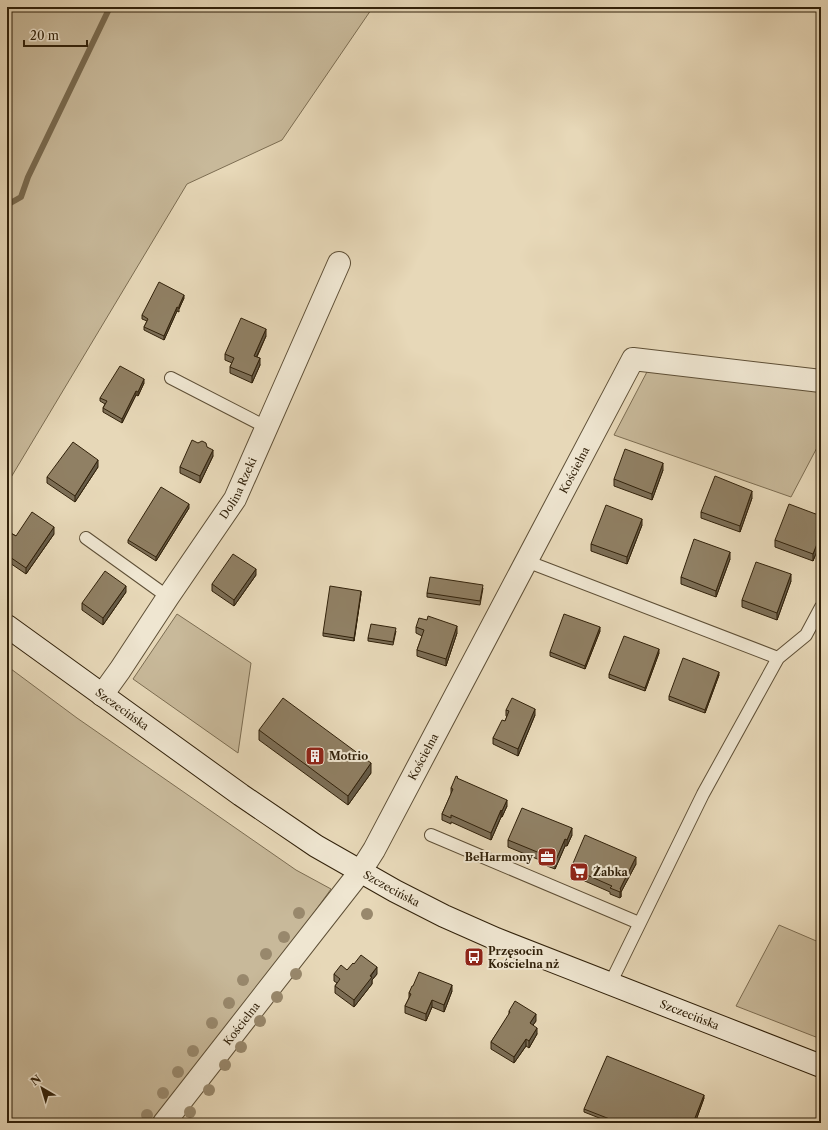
<svg xmlns="http://www.w3.org/2000/svg" width="828" height="1130" viewBox="0 0 828 1130" font-family="'Libre Caslon Text',serif">
  <style>
    .green { fill: #c8b99a; stroke: #7c6d52 }
    .lines { fill: none; stroke-linecap: round; stroke-linejoin: round }
    .stream { stroke: #796a4f; stroke-width: 6 }
    .lane-casing { stroke: #5e4f36; stroke-width: 14 }
    .street-casing { stroke: #5e4f36; stroke-width: 24 }
    .secondary-casing { stroke: #31210a; stroke-width: 24 }
    .lane { stroke: #efe6d1; stroke-width: 12 }
    .street { stroke: #efe6d1; stroke-width: 22 }
    .secondary { stroke: #efe6d1; stroke-width: 22 }
    .tree { fill: #98886c }
    .wall { fill: #7c6e56; stroke: #31210a }
    .shaded-wall { fill: #655a46; stroke: #31210a }
    .building { fill: #908064; stroke: #31210a }
    .labels { text-anchor: middle; stroke-width: 4; stroke-linejoin: round; paint-order: stroke }
    .street-label { font-size: 11px; fill: #31210a; stroke: #efe6d1 }
    .poi-label { font-size: 11px; font-weight: bold; fill: #31210a; stroke: #efe6d1; text-anchor: start }
  </style>
  <rect width="100%" height="100%" fill="#e7d8b8"/>
  <filter id="stains"><feTurbulence type="fractalNoise" baseFrequency=".005" numOctaves="4"/><feColorMatrix values="0 0 0 0 .2 0 0 0 0 .09 0 0 0 0 .02 0 0 0 .5 -.17"/></filter>
  <radialGradient id="worn" r=".72"><stop offset=".6" stop-color="#630" stop-opacity="0"/><stop offset="1" stop-color="#630" stop-opacity=".3"/></radialGradient>
  <g class="green">
    <polygon points="7,7 373,7 282,140 187,184 7,484"/>
    <polygon points="649,368 821,392 821,440 791,497 614,435"/>
    <polygon points="177,614 251,663 238,753 133,679"/>
    <polygon points="7,666 77,718 296,870 331,889 257,992 149,1123 7,1123"/>
    <polygon points="779,925 821,943 821,1039 736,1006"/>
  </g>
  <g class="lines">
    <polyline class="stream" points="7,205 21,197 28,177 110,7"/>
    <g class="lane-casing">
      <g id="lane">
        <polyline points="171,378 266,427"/>
        <polyline points="86,538 168,597"/>
        <polyline points="526,561 778,658"/>
        <polyline points="431,835 639,923"/>
        <polyline points="610,984 703,794 778,658 806,635 821,607"/>
      </g>
    </g>
    <g class="street-casing">
      <g id="street">
        <path id="s1" d="M102,695L120,670L168,597L235,499L339,263"/>
        <path id="s2" d="M164,1123L360,872L374,850L633,359L821,381"/>
      </g>
    </g>
    <g class="secondary-casing">
      <g id="secondary">
        <path id="s3" d="M7,626L241,795L316,846L395,891L444,916L496,939L821,1066"/>
      </g>
    </g>
    <use href="#lane" class="lane"/>
    <use href="#street" class="street"/>
    <use href="#secondary" class="secondary"/>
  </g>
  <g class="tree">
    <circle cx="299" cy="913" r="6"/>
    <circle cx="367" cy="914" r="6"/>
    <circle cx="284" cy="937" r="6"/>
    <circle cx="266" cy="954" r="6"/>
    <circle cx="296" cy="974" r="6"/>
    <circle cx="243" cy="980" r="6"/>
    <circle cx="277" cy="997" r="6"/>
    <circle cx="229" cy="1003" r="6"/>
    <circle cx="260" cy="1021" r="6"/>
    <circle cx="212" cy="1023" r="6"/>
    <circle cx="241" cy="1047" r="6"/>
    <circle cx="193" cy="1051" r="6"/>
    <circle cx="225" cy="1065" r="6"/>
    <circle cx="178" cy="1072" r="6"/>
    <circle cx="209" cy="1090" r="6"/>
    <circle cx="163" cy="1093" r="6"/>
    <circle cx="190" cy="1112" r="6"/>
    <circle cx="147" cy="1115" r="6"/>
  </g>
  <g class="wall">
    <polygon points="184,298 179,309 179,312 177,311 164,340 144,330 144,327 147,321 142,319 142,315"/>
    <polygon points="266,336 257,357 260,365 252,383 230,373 230,367 232,363 225,360 225,354"/>
    <polygon points="144,383 138,396 136,395 122,423 103,412 103,408 105,404 100,401 100,398"/>
    <polygon points="198,443 207,447 213,456 200,483 180,473 180,467"/>
    <polygon points="98,467 75,502 47,483 47,477"/>
    <polygon points="663,470 652,500 614,486 614,479"/>
    <polygon points="752,498 740,532 701,518 701,512"/>
    <polygon points="189,508 156,561 128,543 128,540"/>
    <polygon points="821,516 821,541 813,561 775,547 775,540"/>
    <polygon points="642,525 627,564 591,551 591,544"/>
    <polygon points="7,531 16,536 54,534 26,574 7,561"/>
    <polygon points="730,559 716,597 681,584 681,577"/>
    <polygon points="256,575 234,606 212,591 212,584"/>
    <polygon points="791,581 777,620 742,607 742,600"/>
    <polygon points="483,588 480,605 427,597 427,593"/>
    <polygon points="126,592 103,625 82,610 82,603"/>
    <polygon points="361,594 354,641 323,636 323,633"/>
    <polygon points="416,627 457,633 446,666 417,656 417,650 422,636 416,633"/>
    <polygon points="396,631 393,645 368,641 368,638"/>
    <polygon points="600,631 585,669 550,656 550,652"/>
    <polygon points="659,653 645,691 609,678 609,674"/>
    <polygon points="719,675 705,713 669,700 669,696"/>
    <polygon points="506,710 535,715 518,756 493,744 493,738 505,721 507,717 506,716"/>
    <polygon points="259,730 371,773 348,805 259,740"/>
    <polygon points="458,779 507,806 502,817 501,817 491,840 451,822 451,824 442,820 442,814 451,794 451,788"/>
    <polygon points="572,835 567,846 565,846 555,869 547,866 547,863 508,847 508,840"/>
    <polygon points="636,864 621,892 621,897 620,898 610,894 610,892 571,875 571,868"/>
    <polygon points="354,964 377,974 372,980 372,984 354,1007 335,993 335,986 337,983 334,981 334,974 347,970"/>
    <polygon points="413,986 452,991 444,1012 432,1007 426,1021 405,1013 405,1006 409,998 409,993"/>
    <polygon points="509,1011 536,1021 533,1025 537,1034 529,1048 526,1046 514,1063 491,1049 491,1042 509,1015"/>
    <polygon points="704,1098 695,1123 612,1123 584,1112 584,1109"/>
  </g>
  <g class="shaded-wall">
    <polygon points="184,295 184,298 179,309 179,306"/>
    <polygon points="177,307 177,311 164,340 164,336"/>
    <polygon points="266,329 266,336 254,362 254,356"/>
    <polygon points="260,358 260,365 252,383 252,376"/>
    <polygon points="144,379 144,383 138,396 138,392"/>
    <polygon points="136,391 136,395 122,423 122,419"/>
    <polygon points="213,450 213,456 200,483 200,476"/>
    <polygon points="98,460 98,467 75,502 75,496"/>
    <polygon points="663,463 663,470 652,500 652,494"/>
    <polygon points="752,491 752,498 740,532 740,526"/>
    <polygon points="189,504 189,508 156,561 156,557"/>
    <polygon points="642,519 642,525 627,564 627,557"/>
    <polygon points="54,527 54,534 26,574 26,568"/>
    <polygon points="821,534 821,541 813,561 813,554"/>
    <polygon points="730,552 730,559 716,597 716,591"/>
    <polygon points="256,569 256,575 234,606 234,600"/>
    <polygon points="791,574 791,581 777,620 777,613"/>
    <polygon points="126,586 126,592 103,625 103,618"/>
    <polygon points="361,591 361,594 354,641 354,638"/>
    <polygon points="457,626 457,633 446,666 446,659"/>
    <polygon points="600,627 600,631 585,669 585,666"/>
    <polygon points="659,649 659,653 645,691 645,688"/>
    <polygon points="719,672 719,675 705,713 705,710"/>
    <polygon points="535,709 535,715 518,756 518,749"/>
    <polygon points="371,763 371,773 348,805 348,796"/>
    <polygon points="507,800 507,806 502,817 502,811"/>
    <polygon points="501,810 501,817 491,840 491,833"/>
    <polygon points="572,828 572,835 567,846 567,840"/>
    <polygon points="565,839 565,846 555,869 555,862"/>
    <polygon points="636,857 636,864 621,892 621,897 620,898 620,889"/>
    <polygon points="377,967 377,974 372,980 372,984 354,1007 354,1000"/>
    <polygon points="452,985 452,991 444,1012 444,1005"/>
    <polygon points="432,1000 432,1007 426,1021 426,1014"/>
    <polygon points="536,1014 536,1021 530,1029 530,1023"/>
    <polygon points="537,1028 537,1034 529,1048 529,1041"/>
    <polygon points="526,1039 526,1046 514,1063 514,1057"/>
    <polygon points="704,1095 704,1098 695,1123 693,1123"/>
  </g>
  <g class="building">
    <polygon points="159,282 184,295 179,306 179,308 177,307 164,336 144,327 148,319 142,315"/>
    <polygon points="241,318 266,329 254,356 260,358 252,376 230,367 234,358 225,354"/>
    <polygon points="120,366 144,379 138,392 136,391 122,419 103,408 107,401 100,398"/>
    <polygon points="192,440 198,443 202,441 206,443 207,447 213,450 200,476 180,467"/>
    <polygon points="73,442 98,460 75,496 47,477"/>
    <polygon points="625,449 663,463 652,494 614,479"/>
    <polygon points="715,476 752,491 740,526 701,512"/>
    <polygon points="161,487 189,504 156,557 128,540"/>
    <polygon points="789,504 821,516 821,534 813,554 775,540"/>
    <polygon points="606,505 642,519 627,557 591,544"/>
    <polygon points="32,512 54,527 26,568 7,555 7,531 16,536"/>
    <polygon points="694,539 730,552 716,591 681,577"/>
    <polygon points="233,554 256,569 234,600 212,584"/>
    <polygon points="756,562 791,574 777,613 742,600"/>
    <polygon points="105,571 126,586 103,618 82,603"/>
    <polygon points="430,577 483,585 480,601 427,593"/>
    <polygon points="330,586 361,591 354,638 323,633"/>
    <polygon points="564,614 600,627 585,666 550,652"/>
    <polygon points="428,616 457,626 446,659 417,650 424,630 416,627 419,618 427,620"/>
    <polygon points="371,624 396,628 393,642 368,638"/>
    <polygon points="624,636 659,649 645,688 609,674"/>
    <polygon points="683,658 719,672 705,710 669,696"/>
    <polygon points="283,698 371,763 348,796 259,730"/>
    <polygon points="512,698 535,709 518,749 493,738 502,720 505,721 509,711 506,710"/>
    <polygon points="456,776 458,777 457,778 507,800 502,811 501,810 491,833 451,815 451,818 442,814 453,789 451,788"/>
    <polygon points="522,808 572,828 567,840 565,839 555,862 547,859 547,856 508,840"/>
    <polygon points="585,835 636,857 620,889 621,890 620,892 610,888 612,886 571,868"/>
    <polygon points="361,955 377,967 370,976 372,977 354,1000 335,986 340,979 334,974 341,965 347,970 353,963 354,964"/>
    <polygon points="419,972 452,985 444,1005 432,1000 426,1014 405,1006 411,994 409,993 412,986 413,986"/>
    <polygon points="515,1001 536,1014 530,1023 537,1028 529,1041 526,1039 514,1057 491,1042 510,1012 509,1011"/>
    <polygon points="607,1056 704,1095 693,1123 620,1123 584,1109"/>
  </g>
  <defs>
    <g id="building-square" transform="scale(1)"><rect x="-9" y="-9" width="18" height="18" rx="4" fill="#8f2418" stroke="#efe6d1"/><path d="M-4-6H4V6H1V3H-1V6H-4ZM-2.5-4.3h1.7v1.8h-1.7ZM.8-4.3h1.7v1.8H.8ZM-2.5-1h1.7V.8h-1.7ZM.8-1h1.7V.8H.8Z" fill="#fff"/></g>
    <g id="office-square" transform="scale(1)"><rect x="-9" y="-9" width="18" height="18" rx="4" fill="#8f2418" stroke="#efe6d1"/><path d="M-6-3h4V-5.5h4V-3h4V5H-6ZM-1-4.5V-3h2v-1.5ZM-6 0V1H6V0Z" fill="#fff"/></g>
    <g id="supermarket-square" transform="scale(1)"><rect x="-9" y="-9" width="18" height="18" rx="4" fill="#8f2418" stroke="#efe6d1"/><path d="M-6-5.5h2.5l.6 2H6L4.5 2H-2.5L-4.4-4H-6ZM-1.5 3.2a1.3 1.3 0 1 0 .1 0ZM3 3.2a1.3 1.3 0 1 0 .1 0Z" fill="#fff"/></g>
    <g id="bus-square" transform="scale(1)"><rect x="-9" y="-9" width="18" height="18" rx="4" fill="#8f2418" stroke="#efe6d1"/><path d="M-5-6H5V4H4V6H2V4H-2V6H-4V4H-5ZM-3.5-4V0h7V-4ZM-3.5 1.2v1.5H-2V1.2ZM2 1.2v1.5H3.5V1.2Z" fill="#fff"/></g>
  </defs>
  <g fill-rule="evenodd">
    <use href="#building-square" x="315" y="756"/>
    <use href="#office-square" x="547" y="857"/>
    <use href="#supermarket-square" x="579" y="872"/>
    <use href="#bus-square" x="474" y="957"/>
  </g>
  <g class="labels">
    <g class="street-label">
      <text dy="4" stroke="none"><textPath href="#s2" startOffset="774">Kościelna</textPath></text>
      <text dy="4" stroke="none"><textPath href="#s1" startOffset="248">Dolina Rzeki</textPath></text>
      <text dy="4" stroke="none"><textPath href="#s3" startOffset="142">Szczecińska</textPath></text>
      <text dy="4" stroke="none"><textPath href="#s2" startOffset="450">Kościelna</textPath></text>
      <text dy="4" stroke="none"><textPath href="#s3" startOffset="466">Szczecińska</textPath></text>
      <text dy="4" stroke="none"><textPath href="#s3" startOffset="790">Szczecińska</textPath></text>
      <text dy="4" stroke="none"><textPath href="#s2" startOffset="126">Kościelna</textPath></text>
    </g>
    <g class="poi-label">
      <text x="329" y="760">Motrio</text>
      <text x="533" y="861" text-anchor="end">BeHarmony</text>
      <text x="593" y="876">Żabka</text>
      <text x="488" y="955">Przęsocin<tspan x="488" dy="13">Kościelna nż</tspan></text>
    </g>
  </g>
  <rect width="828" height="1130" fill="none" stroke="#e7d8b8" stroke-width="24"/>
  <rect x="8" y="8" width="812" height="1114" fill="none" stroke="#31210a" stroke-width="2"/>
  <rect x="12" y="12" width="804" height="1106" fill="none" stroke="#31210a"/>
  <g transform="translate(42 1088) rotate(322)" stroke="#efe6d1" stroke-width="3" paint-order="stroke">
  <path d="M0-3L7 15L0 10L-7 15Z" fill="#31210a"/>
  <text y="-6" font-size="11" font-weight="bold" text-anchor="middle" fill="#31210a">N</text>
  </g>
  <path d="M24 40v6h63v-6" fill="none" stroke="#31210a" stroke-width="2"/>
  <text x="30" y="40" font-size="12" fill="#31210a" stroke="#efe6d1" stroke-width="3" paint-order="stroke">20 m</text>
  <rect width="100%" height="100%" filter="url(#stains)"/>
  <rect width="100%" height="100%" fill="url(#worn)"/>
</svg>
